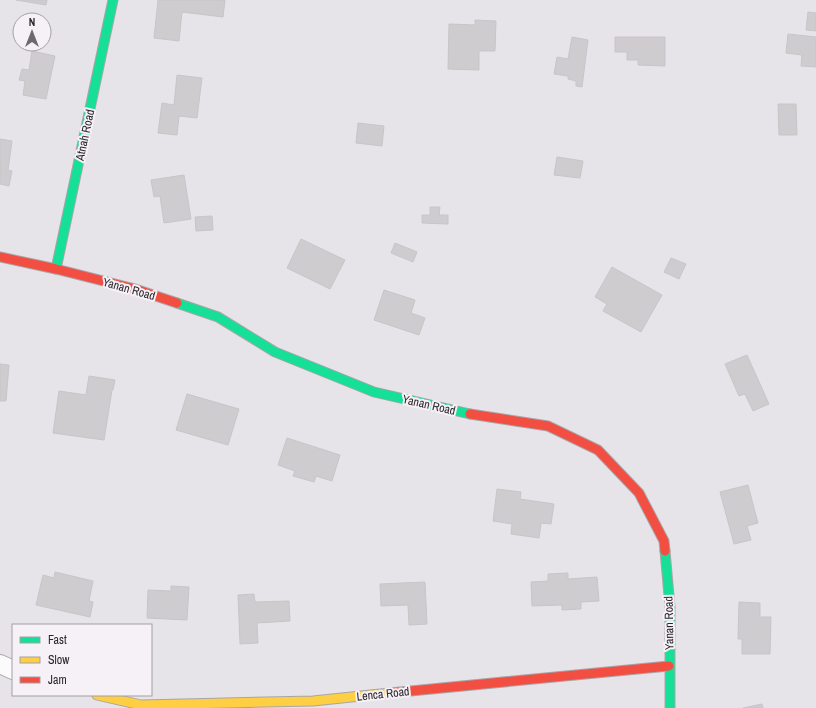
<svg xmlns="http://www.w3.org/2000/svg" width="816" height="708" viewBox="0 0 816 708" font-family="'Archivo Narrow',sans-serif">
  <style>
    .building { fill: #cecccf; stroke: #c8c5c9 }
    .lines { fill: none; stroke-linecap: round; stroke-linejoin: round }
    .street-casing { stroke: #a8a5a9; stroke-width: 20 }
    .fast-casing { stroke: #a8a5a9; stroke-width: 11 }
    .slow-casing { stroke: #a8a5a9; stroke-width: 11 }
    .jam-casing { stroke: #a8a5a9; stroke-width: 11 }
    .street { stroke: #fbfbfc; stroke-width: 18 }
    .fast { stroke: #16e098; stroke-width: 9 }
    .slow { stroke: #ffcf43; stroke-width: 9 }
    .jam { stroke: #f24e42; stroke-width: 9 }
    .labels { text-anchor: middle; stroke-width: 4; stroke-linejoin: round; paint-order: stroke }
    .street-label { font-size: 12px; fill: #2a282a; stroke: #f6f0f7 }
  </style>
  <rect width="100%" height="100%" fill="#e7e4e9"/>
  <g class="building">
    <polygon points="16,0 47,0 46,5"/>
    <polygon points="158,0 225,0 223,17 182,12 179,41 154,38"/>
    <polygon points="808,12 816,13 816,31 806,30"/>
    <polygon points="475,20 496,21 495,51 479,51 479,70 448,69 449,24 475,25"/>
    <polygon points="788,34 816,37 816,67 801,66 802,55 786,53"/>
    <polygon points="572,37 588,40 582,87 576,86 576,81 568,79 568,76 554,74 557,57 568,59"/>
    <polygon points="615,37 665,37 665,66 638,65 638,60 627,60 627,52 615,52"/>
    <polygon points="32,51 55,56 46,99 23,95 25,81 19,80 22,69 29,70"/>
    <polygon points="177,75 202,78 197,118 179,116 177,135 158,133 162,103 174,105"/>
    <polygon points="778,104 796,104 797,135 779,135"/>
    <polygon points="358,123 384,126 382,146 356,143"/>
    <polygon points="0,139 12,141 8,170 12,171 9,186 0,184"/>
    <polygon points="557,157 583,161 580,178 554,175"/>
    <polygon points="184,175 191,219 164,223 160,196 154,197 151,180"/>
    <polygon points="430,207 440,207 439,215 448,215 448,224 422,223 422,215 430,215"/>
    <polygon points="212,216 213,230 196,231 195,217"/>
    <polygon points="301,239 345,260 330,289 287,268"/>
    <polygon points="395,243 417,252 413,262 391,253"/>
    <polygon points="671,258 686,264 679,279 664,272"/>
    <polygon points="612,267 662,295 641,332 603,311 607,304 595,297"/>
    <polygon points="384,290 415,300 411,313 425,318 419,335 374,320"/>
    <polygon points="747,355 769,404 753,411 745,394 739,396 725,364"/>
    <polygon points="0,364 9,365 6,401 0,401"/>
    <polygon points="89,376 115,380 113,390 112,390 104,440 53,433 59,391 86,395"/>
    <polygon points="187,394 239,409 228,445 176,430"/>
    <polygon points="287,438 340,455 332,481 316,476 314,482 293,476 295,471 278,465"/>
    <polygon points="748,485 758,523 747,526 751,540 734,544 720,492"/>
    <polygon points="497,489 521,492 520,499 554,504 551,524 541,523 539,538 511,534 512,524 493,521"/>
    <polygon points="55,572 93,581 89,601 93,602 90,617 36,605 43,575 54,578"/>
    <polygon points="568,573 568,579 597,577 599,601 581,602 581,609 562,610 562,605 532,606 531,582 548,581 548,574"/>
    <polygon points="425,582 427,624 409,625 408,605 381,606 380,584"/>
    <polygon points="171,586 189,587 187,620 147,618 148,590 171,591"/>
    <polygon points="254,594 255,602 289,601 290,621 257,623 258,643 240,644 238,595"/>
    <polygon points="739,602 760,603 760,617 771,617 770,654 742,654 742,639 738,639"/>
    <polygon points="762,704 763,708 743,708"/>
  </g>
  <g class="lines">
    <g class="street-casing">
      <polyline id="street" points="0,664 13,670"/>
    </g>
    <g class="fast-casing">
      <g id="fast">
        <polyline points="56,269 113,0"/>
        <polyline points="177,303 218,317 275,352 374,392 470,414"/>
        <polyline points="665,551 670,607 670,708"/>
      </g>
    </g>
    <g class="slow-casing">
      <polyline id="slow" points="97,695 141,705 313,701 390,693"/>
    </g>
    <g class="jam-casing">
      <g id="jam">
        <polyline points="0,257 56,269 135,289 177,303"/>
        <polyline points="470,414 548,426 598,450 639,493 664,541 665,551"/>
        <polyline points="390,693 669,666"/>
      </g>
    </g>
    <use href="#street" class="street"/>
    <use href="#fast" class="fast"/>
    <use href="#slow" class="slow"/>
    <use href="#jam" class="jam"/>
  </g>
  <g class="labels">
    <g class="street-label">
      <text transform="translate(85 135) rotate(-78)" y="4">Atnah Road</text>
      <text transform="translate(129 289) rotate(16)" y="4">Yanan Road</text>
      <text transform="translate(429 405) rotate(13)" y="4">Yanan Road</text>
      <text transform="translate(669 623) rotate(-91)" y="4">Yanan Road</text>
      <text transform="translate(383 694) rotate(-6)" y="4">Lenca Road</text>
    </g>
  </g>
  <rect x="12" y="624" width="140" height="72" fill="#f6f0f7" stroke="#a4a0a5"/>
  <rect x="20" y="637" width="20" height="6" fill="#16e098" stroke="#a4a0a5"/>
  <text x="48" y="644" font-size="12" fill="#2a282a">Fast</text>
  <rect x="20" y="657" width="20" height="6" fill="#ffcf43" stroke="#a4a0a5"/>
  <text x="48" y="664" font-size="12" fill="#2a282a">Slow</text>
  <rect x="20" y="677" width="20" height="6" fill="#f24e42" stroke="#a4a0a5"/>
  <text x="48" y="684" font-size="12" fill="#2a282a">Jam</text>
  <g transform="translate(32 32)"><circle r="19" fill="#f6f0f7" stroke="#a4a0a5"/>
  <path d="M0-3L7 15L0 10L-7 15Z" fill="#6c6a6d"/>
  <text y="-6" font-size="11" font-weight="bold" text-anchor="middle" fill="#2a282a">N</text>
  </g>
</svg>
